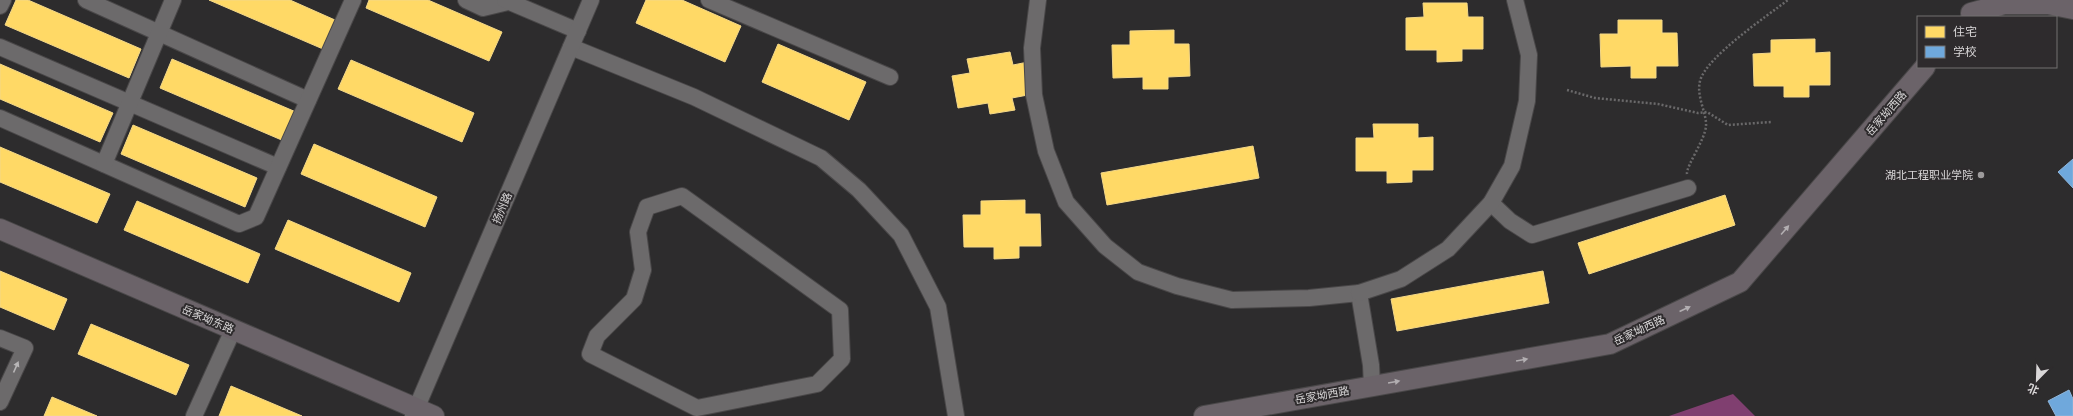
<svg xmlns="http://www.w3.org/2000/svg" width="2073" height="416" viewBox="0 0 2073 416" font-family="'PT Serif','Noto Sans SC',serif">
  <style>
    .forest { fill: #803f70 }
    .homes { fill: #ffd966; stroke: #f4d888 }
    .schools { fill: #6fa8dc; stroke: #8fb6db }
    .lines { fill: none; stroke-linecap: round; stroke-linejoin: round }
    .minor-casing { stroke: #494748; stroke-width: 18 }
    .major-casing { stroke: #494748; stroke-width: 22 }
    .path { stroke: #6a696a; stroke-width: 2.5; stroke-dasharray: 2 2; stroke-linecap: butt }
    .minor { stroke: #6c6a6b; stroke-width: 16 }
    .major { stroke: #6b6369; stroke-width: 20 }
    .oneway { fill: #b2aeb1 }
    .oneway2 { fill: #b8b6b7 }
    .poi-dot { fill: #9d9b9c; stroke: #2e2b2d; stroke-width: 1.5 }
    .labels { text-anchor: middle; stroke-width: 4; stroke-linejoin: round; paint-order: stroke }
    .street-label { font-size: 11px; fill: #d9d7d8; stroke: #2e2b2d }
    .poi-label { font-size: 11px; fill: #d9d7d8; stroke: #2e2b2d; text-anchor: end }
  </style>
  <rect width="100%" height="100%" fill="#2d2c2d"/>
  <polygon class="forest" points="1733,394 1755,416 1669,416"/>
  <g class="homes">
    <polygon points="16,0 28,0 141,49 129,78 5,25"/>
    <polygon points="209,0 290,0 335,20 323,49"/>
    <polygon points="369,0 428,0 502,32 489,61 366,8"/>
    <polygon points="646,0 682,0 741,26 725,62 636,23"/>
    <polygon points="1423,3 1467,3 1468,17 1483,17 1483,49 1462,49 1462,61 1437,62 1437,50 1406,50 1406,18 1424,17"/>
    <polygon points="1618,20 1662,20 1662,33 1677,33 1678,66 1656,66 1656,78 1631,78 1631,66 1601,67 1600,34 1618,34"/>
    <polygon points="1174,30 1174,44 1189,44 1190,76 1168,77 1168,89 1143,89 1143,77 1113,78 1112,45 1130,45 1130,31"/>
    <polygon points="1815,39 1815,53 1830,52 1830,85 1809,85 1809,97 1784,97 1784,86 1754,86 1753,54 1771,53 1771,40"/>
    <polygon points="778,44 866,82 849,120 762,82"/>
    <polygon points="1010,52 1013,65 1028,62 1033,94 1012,98 1015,110 990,114 988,103 958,108 952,76 970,73 967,59"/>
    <polygon points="172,59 296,112 284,141 160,88"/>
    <polygon points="351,60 474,113 462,142 338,89"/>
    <polygon points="0,64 113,113 100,142 0,99"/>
    <polygon points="1373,124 1418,124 1418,138 1433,137 1433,170 1412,170 1412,182 1387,183 1387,171 1356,171 1356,138 1374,138"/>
    <polygon points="133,125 257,178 245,207 121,154"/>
    <polygon points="314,144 437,197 425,227 301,174"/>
    <polygon points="1253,146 1259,178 1107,205 1101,173"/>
    <polygon points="0,147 110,194 97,223 0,182"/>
    <polygon points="1725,195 1735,225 1589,274 1578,243"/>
    <polygon points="1025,200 1025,214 1040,214 1041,246 1019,246 1019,258 994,259 994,247 964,247 963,215 981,215 981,201"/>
    <polygon points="137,201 260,254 248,283 124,230"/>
    <polygon points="288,220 411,273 399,302 275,249"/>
    <polygon points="0,271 67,299 54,330 0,307"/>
    <polygon points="1543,271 1549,303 1397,331 1391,299"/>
    <polygon points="91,324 189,365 176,395 78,354"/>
    <polygon points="231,386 302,416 219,416"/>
    <polygon points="52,397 97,416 44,416"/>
  </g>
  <g class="schools">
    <polygon points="2073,159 2073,188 2058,172"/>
    <polygon points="2069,390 2073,399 2073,416 2056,416 2048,401"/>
  </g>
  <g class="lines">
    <g class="minor-casing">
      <g id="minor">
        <polyline points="86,0 308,100"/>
        <polyline points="466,0 483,8 508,2"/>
        <polyline points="505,0 578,31"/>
        <polyline points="709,0 890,77"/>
        <polyline points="1038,0 1032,48 1034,95 1046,151 1066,202 1105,246 1138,272 1177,286 1232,300 1309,298 1359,293 1371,365 1372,386"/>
        <polyline points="0,6 3,0"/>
        <polyline points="0,47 278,167"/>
        <polyline points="571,47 694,97 821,158 859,190 901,235 938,307 956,416"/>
        <polyline points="0,118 239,224 256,217 353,0"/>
        <polyline points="104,164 173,0"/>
        <polygon points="682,196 840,310 842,359 817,384 697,408 590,354 597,336 634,299 643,270 638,232 647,207"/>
        <polyline points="1491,203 1510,221 1532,235 1688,188"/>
        <polyline points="1359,293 1401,279 1448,249 1491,203 1512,166 1527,101 1529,55 1515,0"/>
        <polyline points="0,338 25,348 0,402"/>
        <polyline points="194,416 233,330"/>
        <polyline points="413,416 591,0"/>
      </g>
    </g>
    <g class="major-casing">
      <g id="major">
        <polyline points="1971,13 2004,4 2048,4 2073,9"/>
        <polyline points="0,229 434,416"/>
        <polyline points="1204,416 1610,344 1740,282 1925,67"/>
      </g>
    </g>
    <g class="path">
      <polyline points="1567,90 1595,98 1658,104 1698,113 1707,112 1728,125 1771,122"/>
      <path d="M1687,174C1686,166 1705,140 1706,126C1707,114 1696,96 1700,81C1706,57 1767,16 1788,0"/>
    </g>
    <use href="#minor" class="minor"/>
    <use href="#major" class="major"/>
  </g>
  <defs><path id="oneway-solid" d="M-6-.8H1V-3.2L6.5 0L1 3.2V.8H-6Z"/></defs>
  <g class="oneway">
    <use href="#oneway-solid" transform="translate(1785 230) rotate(-49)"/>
    <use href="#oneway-solid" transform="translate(1685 309) rotate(-25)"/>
    <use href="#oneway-solid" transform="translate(1522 360) rotate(-10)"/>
    <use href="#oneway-solid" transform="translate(1394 382) rotate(-10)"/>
  </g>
  <use class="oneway2" href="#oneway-solid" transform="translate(16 367) rotate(-66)"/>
  <circle class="poi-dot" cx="1981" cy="175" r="4"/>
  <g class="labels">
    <g class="street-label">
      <text transform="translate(1886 113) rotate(-49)" y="4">岳家坳西路</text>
      <text transform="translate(502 208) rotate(-67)" y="4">扬州路</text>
      <text transform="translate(208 319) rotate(23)" y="4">岳家坳东路</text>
      <text transform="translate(1639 330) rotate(-25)" y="4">岳家坳西路</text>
      <text transform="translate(1322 395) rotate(-10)" y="4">岳家坳西路</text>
    </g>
    <g class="poi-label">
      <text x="1973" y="179">湖北工程职业学院</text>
    </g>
  </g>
  <rect x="1917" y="16" width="140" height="52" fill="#2e2b2d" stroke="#727071"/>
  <rect x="1925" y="26" width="20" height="12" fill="#ffd966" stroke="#727071"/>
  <text x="1953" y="36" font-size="12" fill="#d9d7d8">住宅</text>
  <rect x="1925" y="46" width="20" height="12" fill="#6fa8dc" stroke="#727071"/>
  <text x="1953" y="56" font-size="12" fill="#d9d7d8">学校</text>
  <g transform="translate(2037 380) rotate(203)" stroke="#2e2b2d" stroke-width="3" paint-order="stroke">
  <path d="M0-3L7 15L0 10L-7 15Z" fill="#d9d7d8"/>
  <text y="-6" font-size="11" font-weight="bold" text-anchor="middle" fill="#d9d7d8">北</text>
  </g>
</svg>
